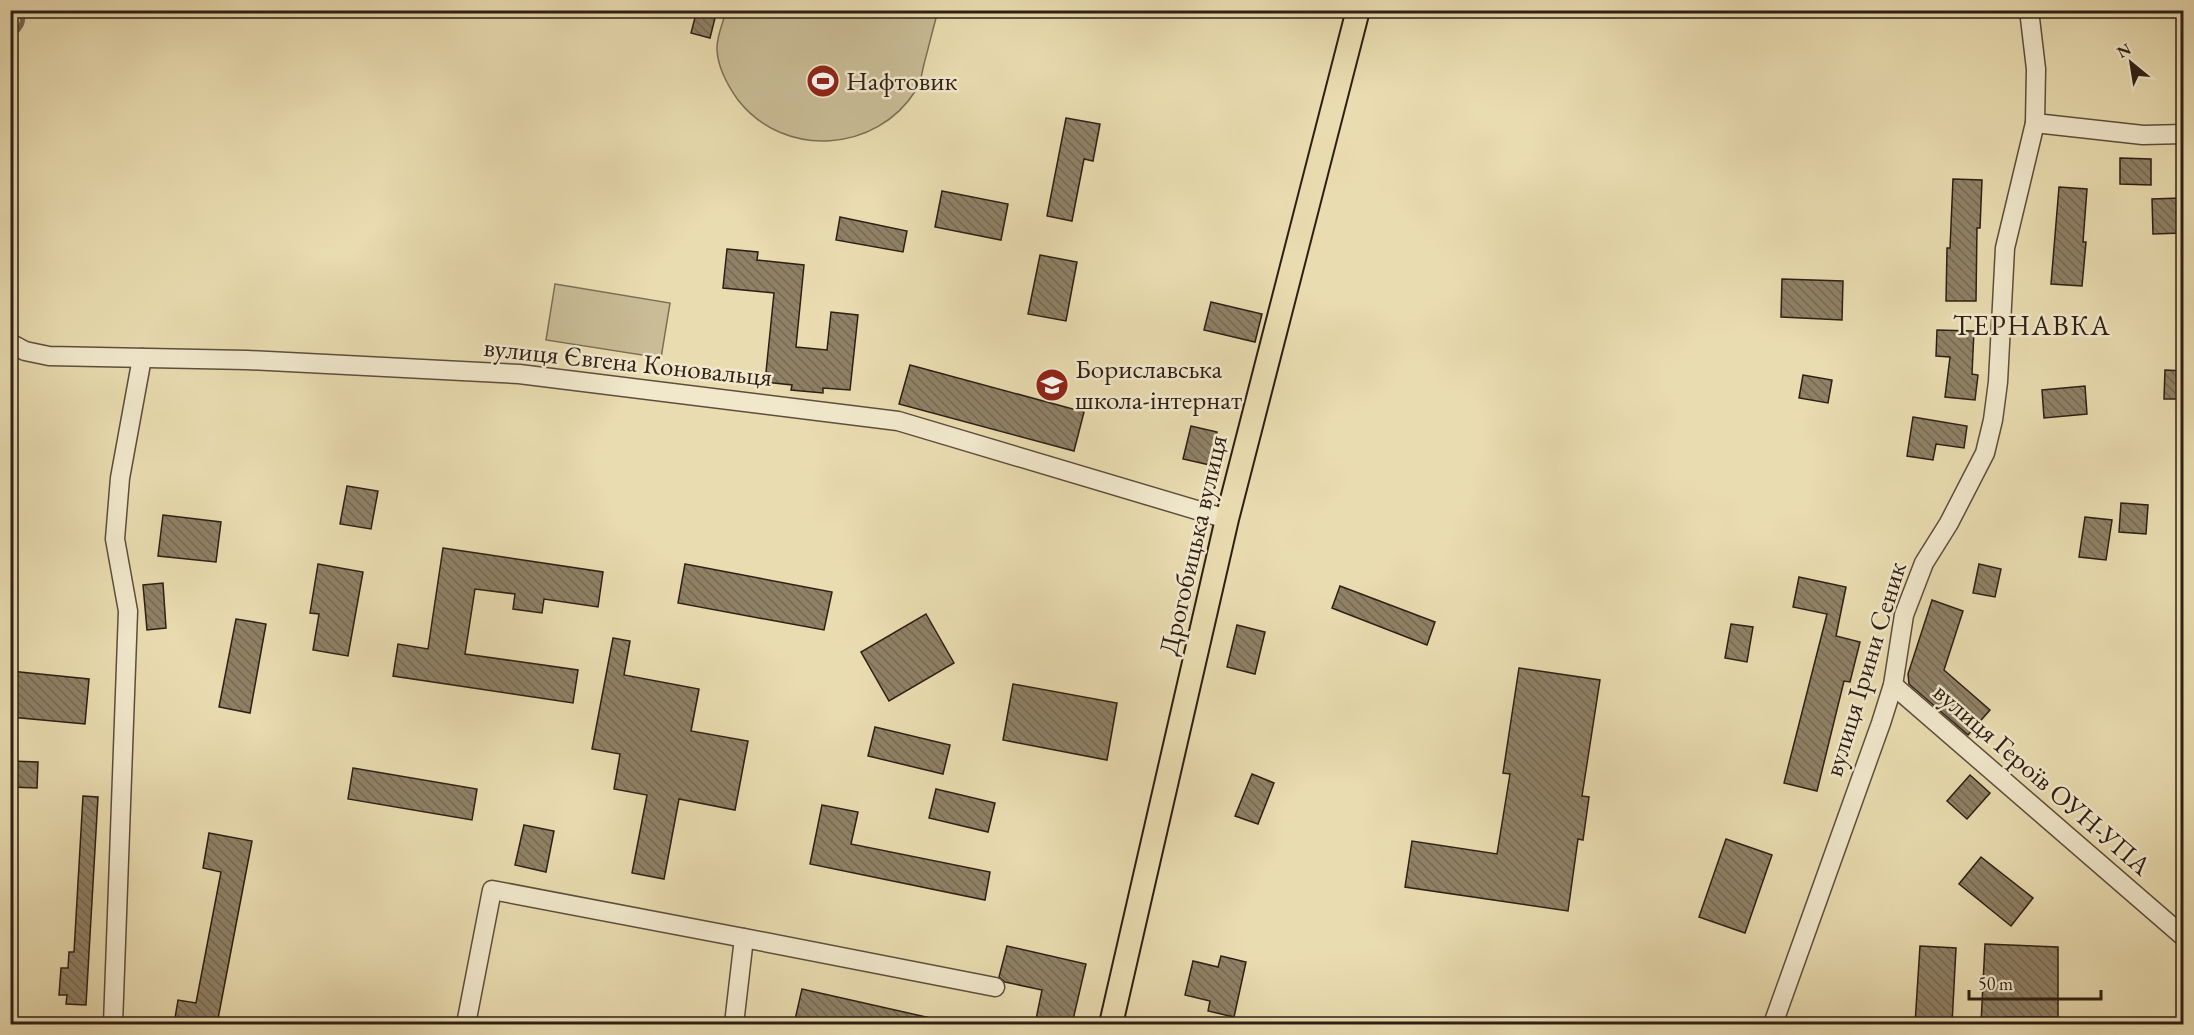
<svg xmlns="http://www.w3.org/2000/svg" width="2194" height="1035" viewBox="0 0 2194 1035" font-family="'EB Garamond',serif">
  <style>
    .garden { fill: #c9bc96; stroke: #7c6e56; stroke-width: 1.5 }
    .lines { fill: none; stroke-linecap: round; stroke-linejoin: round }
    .stream { stroke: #786a52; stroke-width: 5 }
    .building { fill: url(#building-back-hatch); stroke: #2e1f15; stroke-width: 1.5 }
    .minor-casing { stroke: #5d4e3c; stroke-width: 21 }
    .major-casing { stroke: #2e1f15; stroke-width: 26 }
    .minor { stroke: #f1e8cc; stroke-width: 18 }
    .major { stroke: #e9dcb0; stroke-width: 22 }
    .labels { text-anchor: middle; stroke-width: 5; stroke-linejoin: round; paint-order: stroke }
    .poi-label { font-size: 27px; fill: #2e1f15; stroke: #f1e8cc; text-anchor: start }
    .street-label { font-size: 27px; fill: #2e1f15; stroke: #f1e8cc }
    .neighbourhood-label { font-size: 28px; letter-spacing: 1.5px; fill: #2e1f15; stroke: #f1e8cc }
  </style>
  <defs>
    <pattern id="building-back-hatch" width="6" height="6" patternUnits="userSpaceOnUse" patternTransform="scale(1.5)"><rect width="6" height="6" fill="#8f8166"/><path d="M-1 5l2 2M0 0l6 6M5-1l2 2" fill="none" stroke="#756953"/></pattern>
  </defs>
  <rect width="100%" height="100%" fill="#e9dcb0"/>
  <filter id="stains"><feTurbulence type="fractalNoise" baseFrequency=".00333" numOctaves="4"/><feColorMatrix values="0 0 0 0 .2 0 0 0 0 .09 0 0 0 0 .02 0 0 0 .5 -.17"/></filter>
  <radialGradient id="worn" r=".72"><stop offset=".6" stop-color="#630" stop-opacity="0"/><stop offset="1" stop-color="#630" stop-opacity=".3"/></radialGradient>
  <g class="garden">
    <path d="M726,11V10L938,11C933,28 929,46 924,64C922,72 921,83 916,90C877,153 784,159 738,100C728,86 718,68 717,50C716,38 723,23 726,11Z"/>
    <polygon points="555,284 670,303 661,358 546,340"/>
  </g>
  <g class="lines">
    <g class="stream">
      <path d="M10,38C19,29 26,24 21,10"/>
      <polyline points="10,82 10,88"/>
    </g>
  </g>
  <g class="building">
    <polygon points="697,10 717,10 710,38 691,33"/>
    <polygon points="1066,118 1100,124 1093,161 1084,159 1072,221 1047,216"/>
    <polygon points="2120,158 2151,159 2151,185 2120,184"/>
    <polygon points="1953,179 1982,180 1980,228 1977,228 1976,301 1946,301 1947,248 1950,248"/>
    <polygon points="2059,187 2087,189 2083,242 2086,242 2082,286 2051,284"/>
    <polygon points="942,191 1008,204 1001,240 935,227"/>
    <polygon points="2181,198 2182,233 2153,234 2152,199"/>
    <polygon points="840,217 907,231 903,252 836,240"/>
    <polygon points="727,249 758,252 757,260 804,265 796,347 827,350 831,312 858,315 850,390 823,388 823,393 791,390 792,385 765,382 774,293 723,288"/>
    <polygon points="1040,255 1077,262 1066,321 1028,314"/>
    <polygon points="1782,279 1843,281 1842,320 1781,317"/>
    <polygon points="1211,302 1262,314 1255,342 1204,330"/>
    <polygon points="1937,330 1974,331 1972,374 1978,375 1975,400 1945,397 1950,357 1936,356"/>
    <polygon points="910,365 1084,412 1074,451 899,404"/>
    <polygon points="2165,370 2184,371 2184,399 2164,399"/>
    <polygon points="1803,375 1832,380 1828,403 1799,398"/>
    <polygon points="2085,386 2087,414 2044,418 2042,390"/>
    <polygon points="1913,417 1967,426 1964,448 1936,444 1933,460 1907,456"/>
    <polygon points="1191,426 1217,432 1210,465 1183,459"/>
    <polygon points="347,486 378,491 371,529 340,524"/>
    <polygon points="2121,503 2148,505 2146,534 2119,532"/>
    <polygon points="163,515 221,522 216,562 158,556"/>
    <polygon points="2085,517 2112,520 2106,560 2079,557"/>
    <polygon points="443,548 603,572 598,607 544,599 542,613 513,609 515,594 475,589 465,654 578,670 573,703 393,676 398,644 428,649"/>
    <polygon points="318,564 363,572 348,656 313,650 319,614 310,613"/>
    <polygon points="685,564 832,592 824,630 678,603"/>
    <polygon points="1979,564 2001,569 1995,597 1973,593"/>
    <polygon points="1799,577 1846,587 1836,636 1860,642 1850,682 1844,681 1817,791 1784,783 1827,614 1793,607"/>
    <polygon points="163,583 166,628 147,630 143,585"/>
    <polygon points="1340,586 1435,622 1427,645 1332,608"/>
    <polygon points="1932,600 1963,611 1944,670 1990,710 1968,735 1909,684 1908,674"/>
    <polygon points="926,614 954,663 889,701 861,652"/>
    <polygon points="236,619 266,624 250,713 219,707"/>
    <polygon points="1731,624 1753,627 1747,662 1725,658"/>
    <polygon points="1237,625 1265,632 1255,674 1227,667"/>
    <polygon points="613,638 630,641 624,675 699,689 691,731 748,741 735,810 679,799 664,879 632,873 647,795 614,789 620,754 592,749"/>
    <polygon points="1519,668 1600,680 1582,796 1589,797 1583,840 1578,839 1568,911 1405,887 1412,841 1497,854 1510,774 1503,773"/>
    <polygon points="10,671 89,679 85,724 10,717"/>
    <polygon points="1013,684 1117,703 1107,760 1003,740"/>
    <polygon points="875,727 950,745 943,774 868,756"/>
    <polygon points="10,761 38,762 37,788 10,787"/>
    <polygon points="353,768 477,789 472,820 348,799"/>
    <polygon points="1252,774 1274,783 1258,824 1235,816"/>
    <polygon points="1970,775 1990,793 1967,819 1947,801"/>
    <polygon points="936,789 995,803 988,832 929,818"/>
    <polygon points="83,796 98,797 86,1005 66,1004 67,995 59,995 61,968 68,968 69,952 74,952"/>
    <polygon points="822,805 858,812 851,844 990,872 985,900 810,864"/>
    <polygon points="524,825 554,831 546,872 515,865"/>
    <polygon points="209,833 252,841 217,1024 174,1024 178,1000 196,1003 221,872 203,868"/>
    <polygon points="1726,839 1772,855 1745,933 1699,917"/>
    <polygon points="1981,857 2033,898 2011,926 1959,884"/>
    <polygon points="1985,944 2058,947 2058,1017 2005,1017 2005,1024 1981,1024"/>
    <polygon points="1007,946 1086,964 1072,1024 1035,1024 1042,990 1005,982 999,977"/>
    <polygon points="1920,946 1956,948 1952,1024 1915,1024"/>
    <polygon points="1221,956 1246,962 1234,1017 1208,1011 1210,1001 1185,995 1193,961 1218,967"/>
    <polygon points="802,989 935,1019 934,1024 794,1024"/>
  </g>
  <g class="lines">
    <g class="minor-casing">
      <g id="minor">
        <polyline points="2035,123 2143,135 2184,134"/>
        <polyline points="10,343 25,351 49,356 247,360 519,374 898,421 1227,519"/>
        <polyline points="1893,685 2184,937"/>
        <polyline points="744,938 995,987"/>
        <polyline points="113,1024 128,611 115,539 120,478 142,358"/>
        <polyline points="466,1024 492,890 744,938 734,1024"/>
        <polyline points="1773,1024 1881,723 1893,685 1904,615 1924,563 1949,523 1985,453 1993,420 1998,382 2005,248 2035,123 2036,69 2029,10"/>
      </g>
    </g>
    <g class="major-casing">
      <polyline id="major" points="1111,1024 1227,519 1358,10"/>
    </g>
    <use href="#minor" class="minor"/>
    <use href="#major" class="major"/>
  </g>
  <defs>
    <g id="stadium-disc" transform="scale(1.725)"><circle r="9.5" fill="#8f2418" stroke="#f1e8cc"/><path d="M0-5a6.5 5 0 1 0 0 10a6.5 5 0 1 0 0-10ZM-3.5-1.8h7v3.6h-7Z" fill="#fff"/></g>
    <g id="school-disc" transform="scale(1.725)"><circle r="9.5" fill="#8f2418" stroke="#f1e8cc"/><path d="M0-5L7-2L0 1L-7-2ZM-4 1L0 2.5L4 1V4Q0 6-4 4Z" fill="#fff"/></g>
  </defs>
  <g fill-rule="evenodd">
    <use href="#stadium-disc" x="823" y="81"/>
    <use href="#school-disc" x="1052" y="385"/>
  </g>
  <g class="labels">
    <g class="poi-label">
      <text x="846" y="90">Нафтовик</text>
      <text x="1075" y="378">Бориславська<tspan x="1075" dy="31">школа-інтернат</tspan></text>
    </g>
    <g class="street-label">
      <text transform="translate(628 362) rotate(6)" y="9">вулиця Євгена Коновальця</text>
      <text transform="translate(1193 545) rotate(-77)" y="9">Дрогобицька вулиця</text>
      <text transform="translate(1865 669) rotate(-73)" y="9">вулиця Ірини Сеник</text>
      <text transform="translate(2042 779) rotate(41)" y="9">вулиця Героїв ОУН-УПА</text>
    </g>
    <g class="neighbourhood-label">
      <text x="2032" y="335">ТЕРНАВКА</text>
    </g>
  </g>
  <rect width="2194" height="1035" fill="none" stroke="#e9dcb0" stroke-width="36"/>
  <rect x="12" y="12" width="2170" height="1011" fill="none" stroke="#2e1f15" stroke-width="3"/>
  <rect x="18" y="18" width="2158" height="999" fill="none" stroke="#2e1f15" stroke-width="1.5"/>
  <g transform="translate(2131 63) rotate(330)" stroke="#f1e8cc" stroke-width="4.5" paint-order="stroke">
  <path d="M0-4.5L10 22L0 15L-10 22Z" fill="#2e1f15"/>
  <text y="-9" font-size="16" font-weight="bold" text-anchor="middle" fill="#2e1f15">N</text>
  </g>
  <path d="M1969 990v9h132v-9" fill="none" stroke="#2e1f15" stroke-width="3"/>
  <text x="1978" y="990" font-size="18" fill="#2e1f15" stroke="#f1e8cc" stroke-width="4.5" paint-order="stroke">50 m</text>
  <rect width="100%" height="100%" filter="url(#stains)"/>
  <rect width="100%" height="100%" fill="url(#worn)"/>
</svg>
